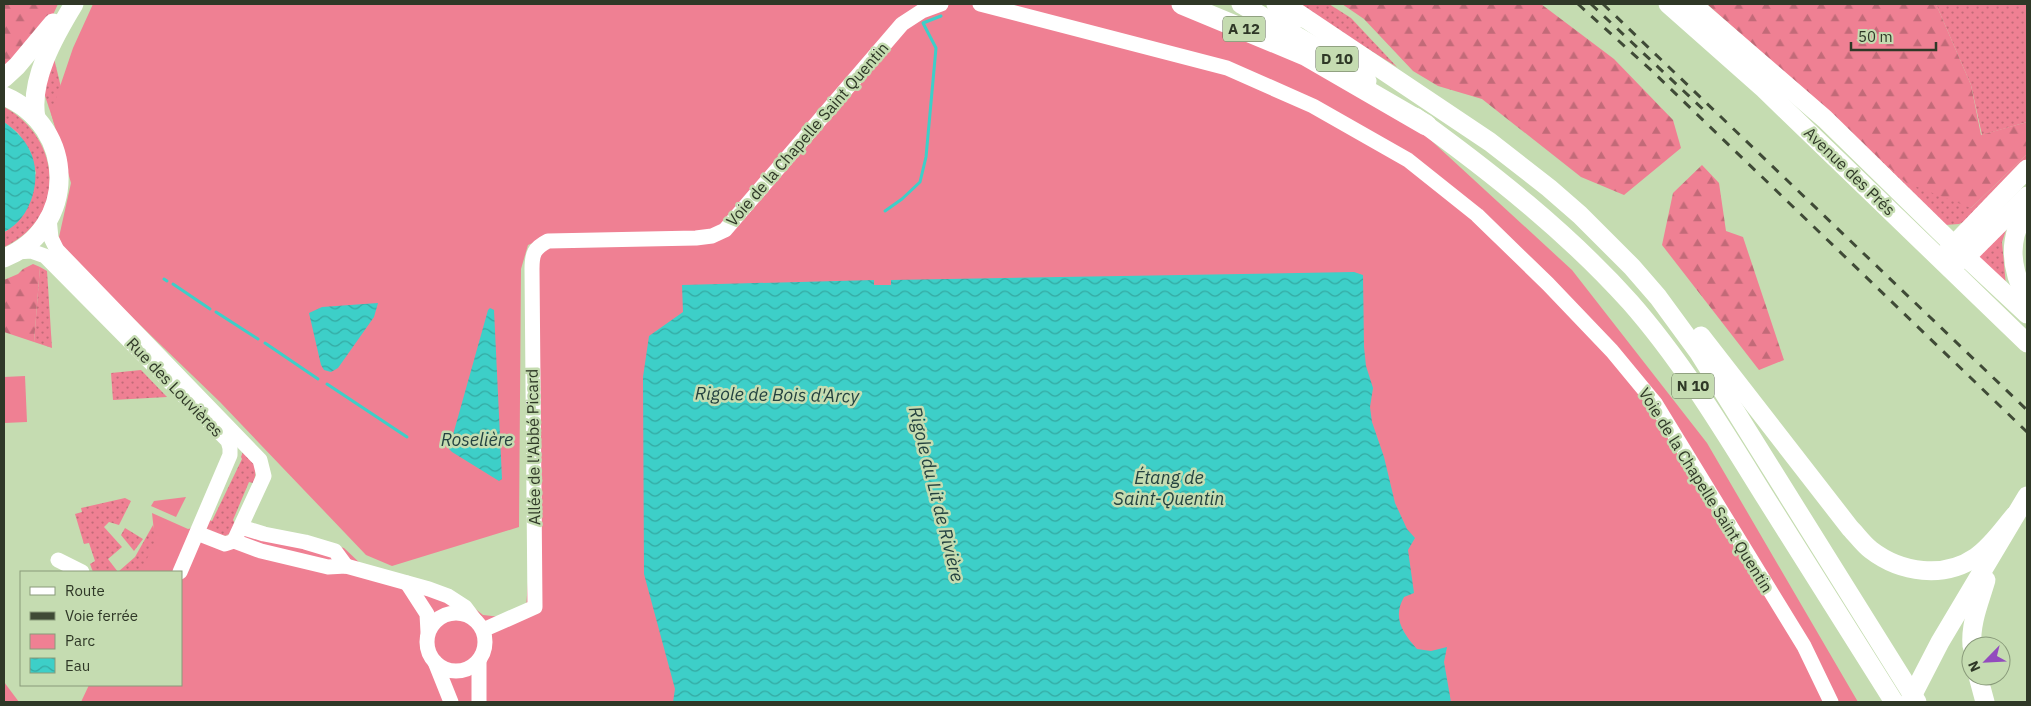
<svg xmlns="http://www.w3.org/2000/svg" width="2031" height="706" viewBox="0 0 2031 706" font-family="'IBM Plex Sans',sans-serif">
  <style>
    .grass { fill: url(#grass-dots) }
    .forest { fill: url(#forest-firs) }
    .park { fill: #ef8093 }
    .water { fill: url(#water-waves) }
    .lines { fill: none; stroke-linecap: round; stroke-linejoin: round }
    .stream { stroke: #3dcfc8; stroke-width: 3 }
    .minor { stroke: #fff; stroke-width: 15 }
    .major { stroke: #fff; stroke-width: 19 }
    .highway { stroke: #fff; stroke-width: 21 }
    .rail { stroke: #3f4a36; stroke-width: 3; stroke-dasharray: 9 9; stroke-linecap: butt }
    .labels { text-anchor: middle; stroke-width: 5; stroke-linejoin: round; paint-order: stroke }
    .shield { fill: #c5dcb1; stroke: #5c6950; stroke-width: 1 }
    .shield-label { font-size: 15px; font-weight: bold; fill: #2f3827 }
    .street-label { font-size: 16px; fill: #2f3827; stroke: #c5dcb1 }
    .water-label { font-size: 18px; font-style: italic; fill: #244240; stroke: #c5dcb1 }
  </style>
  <defs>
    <pattern id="grass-dots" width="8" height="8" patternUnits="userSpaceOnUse" patternTransform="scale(1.25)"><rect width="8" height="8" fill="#ef8093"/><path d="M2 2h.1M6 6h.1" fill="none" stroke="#c26a78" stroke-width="1.8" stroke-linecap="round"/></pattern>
    <pattern id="forest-firs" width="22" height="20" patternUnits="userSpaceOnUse" patternTransform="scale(1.25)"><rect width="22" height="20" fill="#ef8093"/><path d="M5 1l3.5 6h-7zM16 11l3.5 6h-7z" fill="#c26a78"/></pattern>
    <pattern id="water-waves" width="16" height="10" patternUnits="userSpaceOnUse" patternTransform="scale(1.25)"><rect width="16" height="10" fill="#3dcfc8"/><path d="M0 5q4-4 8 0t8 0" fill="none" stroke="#34a9a2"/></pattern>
  </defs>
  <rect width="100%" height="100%" fill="#c5dcb1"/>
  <g class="grass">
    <polygon points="1296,4 1329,4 1351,18 1397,67"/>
    <polygon points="1936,4 2027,4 2027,122 1982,135 1971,85"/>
    <polygon points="53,54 70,125 58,128 55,126 44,93"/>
    <path d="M4,107C62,138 68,218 4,247V232L8,230L36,173L30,151L18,133L4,122Z"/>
    <polygon points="1828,112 1971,208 2027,154 2027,162 1968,220 1959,224 1945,225"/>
    <polygon points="2008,224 2002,242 2006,286 1977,257"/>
    <polygon points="40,267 47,271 52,348 34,342"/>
    <polygon points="141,370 167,397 113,400 111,373"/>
    <path d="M244,449C253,461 259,468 253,483L249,482L233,520L236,525L232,533L224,536L213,533L206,525L207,519L212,521L242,459L241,457Z"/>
    <polygon points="125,498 131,501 119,525 109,522 104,527 122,547 108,559 118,572 135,557 153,525 166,572 93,572 90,564 95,561 89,543 84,544 75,514 82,512 81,508"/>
    <polygon points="125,528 143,539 134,551 121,535"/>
  </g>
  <g class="forest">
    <polygon points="4,4 58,4 51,19 4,70"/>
    <polygon points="1342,4 1541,4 1614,59 1673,120 1681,148 1624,195 1581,177 1482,99 1438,86 1413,71 1364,19"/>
    <polygon points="1707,4 1936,4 1971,85 1981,135 2027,122 2027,154 1971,208 1907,183"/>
    <polygon points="1702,165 1719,183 1726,231 1743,237 1784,360 1759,370 1662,245 1673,193"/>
    <polygon points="33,264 40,267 34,342 4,332 4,280 18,274 23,269"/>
    <polygon points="4,682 19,702 4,702"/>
  </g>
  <g class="park">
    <polygon points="93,4 1168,4 1216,14 1373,87 1572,270 1707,443 1858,702 81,702 89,685 181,685 181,572 141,572 155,541 152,513 188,529 206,525 213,533 224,536 267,528 344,548 362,565 463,599 483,615 501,617 526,609 529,568 527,274 548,237 528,245 521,269 519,527 392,566 366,555 220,402 80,267 62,246 59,237 71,183 51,113 73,48"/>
    <polygon points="25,376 27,422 4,423 4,377"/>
    <polygon points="186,497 176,517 151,506 154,501"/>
  </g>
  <g class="water">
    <path d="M4,122C15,130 24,138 30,151C43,177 32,219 4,232Z"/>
    <path d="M1354,272L1363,275L1364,347L1366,366L1373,388L1370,407L1372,422L1384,457L1395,503L1407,529L1415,538L1408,550L1414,593L1404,597C1392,618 1403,633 1417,649L1431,651L1447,647L1444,662L1451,702H673L675,689L644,574L643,377L649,336L683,312L682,285L874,280V285H891V280Z"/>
    <polygon points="378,303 374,317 338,368 331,372 324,370 321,365 309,313 322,307"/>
    <polygon points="490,308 494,310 502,479 499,481 452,452 449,449 488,310"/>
  </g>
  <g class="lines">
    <g class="stream">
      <polyline points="885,211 902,199 920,182 926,157 936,48 923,23 941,16"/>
      <polyline points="164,279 167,281"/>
      <polyline points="173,284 210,309"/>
      <polyline points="216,312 258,339"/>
      <polyline points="265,343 318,379"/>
      <polyline points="327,384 407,437"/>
    </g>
    <g class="minor">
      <polyline points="980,4 1227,68 1313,106 1408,160 1477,215 1548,284 1612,351 1655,403 1804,646 1831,702"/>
      <polyline points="49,218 51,238 57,250 260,460 264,476 234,541"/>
      <polyline points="17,252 31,251 45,256 228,441 230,448 230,455 180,572"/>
      <polyline points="241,527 264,534 305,542 335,551 346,566"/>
      <polyline points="197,533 225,544 234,541 261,551 328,567 346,566 429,589 448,596 465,607 474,619"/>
      <polyline points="58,560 82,572"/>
      <polyline points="407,583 427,614 428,632"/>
      <circle cx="456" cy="642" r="29"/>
      <path d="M483,630L535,607L532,269C532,254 534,248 548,241L696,238L712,236L725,230L902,24L922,11L941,4"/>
      <polyline points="479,660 479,702"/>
      <polyline points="435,662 451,702"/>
    </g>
    <g class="major">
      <polyline points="1241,4 1331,56 1367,81"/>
      <polyline points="1668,4 1764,89 2027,343"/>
      <polyline points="1692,4 1825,119 1966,257 2027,314"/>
      <polyline points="1290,8 1490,142 1549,188 1580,215 1632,267 1658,297 1699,353 1917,702"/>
      <polyline points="4,78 17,66 53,23"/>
      <path d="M4,96C77,127 78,228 4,258"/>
      <path d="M1415,117C1491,172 1567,232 1630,302C1682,361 1724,431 1765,497C1808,566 1851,634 1894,702"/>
      <path d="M36,118C29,80 55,35 74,4"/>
      <path d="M2027,210C2006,240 2011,270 2027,300"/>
      <polyline points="1945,254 2027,169"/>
      <polyline points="1957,262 1966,257 2027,196"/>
      <path d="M1701,336L1850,528C1857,535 1863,544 1871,550C1901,573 1944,579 1976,557C1992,546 2003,529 2015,515"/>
      <path d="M1972,646C1970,623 1980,601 1986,580"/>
      <polyline points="1978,676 1985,702"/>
      <polyline points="1909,702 1940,642 2027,496"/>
    </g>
    <g class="highway">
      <polyline points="1182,4 1305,55 1426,125"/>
      <polyline points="1277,4 1301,17"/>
    </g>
    <g class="rail">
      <polyline points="1578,4 1652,71 2027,432"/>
      <polyline points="1591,4 1707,113"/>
      <polyline points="1603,4 2027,410"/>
    </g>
  </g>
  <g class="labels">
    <g class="shield">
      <rect x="1223" y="16.5" width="42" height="25" rx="4"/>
      <rect x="1316" y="46.5" width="42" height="25" rx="4"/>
      <rect x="1672" y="373.5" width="42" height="25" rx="4"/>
    </g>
    <g class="shield-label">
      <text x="1244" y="34">A 12</text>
      <text x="1337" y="64">D 10</text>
      <text x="1693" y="391">N 10</text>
    </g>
    <g class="street-label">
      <text transform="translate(807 134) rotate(-49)" y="6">Voie de la Chapelle Saint Quentin</text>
      <text transform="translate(1850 171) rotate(44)" y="6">Avenue des Prés</text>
      <text transform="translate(175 387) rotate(46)" y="6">Rue des Louvières</text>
      <text transform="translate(533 447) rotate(-91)" y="6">Allée de l'Abbé Picard</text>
      <text transform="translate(1706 490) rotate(58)" y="6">Voie de la Chapelle Saint Quentin</text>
    </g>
    <g class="water-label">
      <text transform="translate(777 395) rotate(1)" y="6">Rigole de Bois d'Arcy</text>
      <text x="477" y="446">Roselière</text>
      <text x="1169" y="484">Étang de<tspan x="1169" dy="21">Saint-Quentin</tspan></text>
      <text transform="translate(936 494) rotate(76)" y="6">Rigole du Lit de Rivière</text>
    </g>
  </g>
  <rect width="2031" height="706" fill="none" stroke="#2f3827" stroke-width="10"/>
  <rect x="20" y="571" width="162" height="115" fill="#c5dcb1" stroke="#899a7a"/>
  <rect x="30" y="587" width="25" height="8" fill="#ffffff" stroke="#899a7a"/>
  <text x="65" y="596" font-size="15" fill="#2f3827">Route</text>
  <rect x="30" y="612" width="25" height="8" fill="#3f4a36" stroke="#899a7a"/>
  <text x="65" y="621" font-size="15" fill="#2f3827">Voie ferrée</text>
  <rect x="30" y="634" width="25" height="15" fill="#ef8093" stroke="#899a7a"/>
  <text x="65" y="646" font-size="15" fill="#2f3827">Parc</text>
  <rect x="30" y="658" width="25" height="15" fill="url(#water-waves)" stroke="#899a7a"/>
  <text x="65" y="671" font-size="15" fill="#2f3827">Eau</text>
  <g transform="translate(1986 661) rotate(246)"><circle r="24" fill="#c5dcb1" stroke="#899a7a"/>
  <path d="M0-4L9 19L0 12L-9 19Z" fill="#934bbe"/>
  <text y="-8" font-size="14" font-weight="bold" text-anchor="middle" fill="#2f3827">N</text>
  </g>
  <path d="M1851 42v8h85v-8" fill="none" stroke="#2f3827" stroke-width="2.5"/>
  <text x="1858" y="42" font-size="15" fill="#2f3827" stroke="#c5dcb1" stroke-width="4" paint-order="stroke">50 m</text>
</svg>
